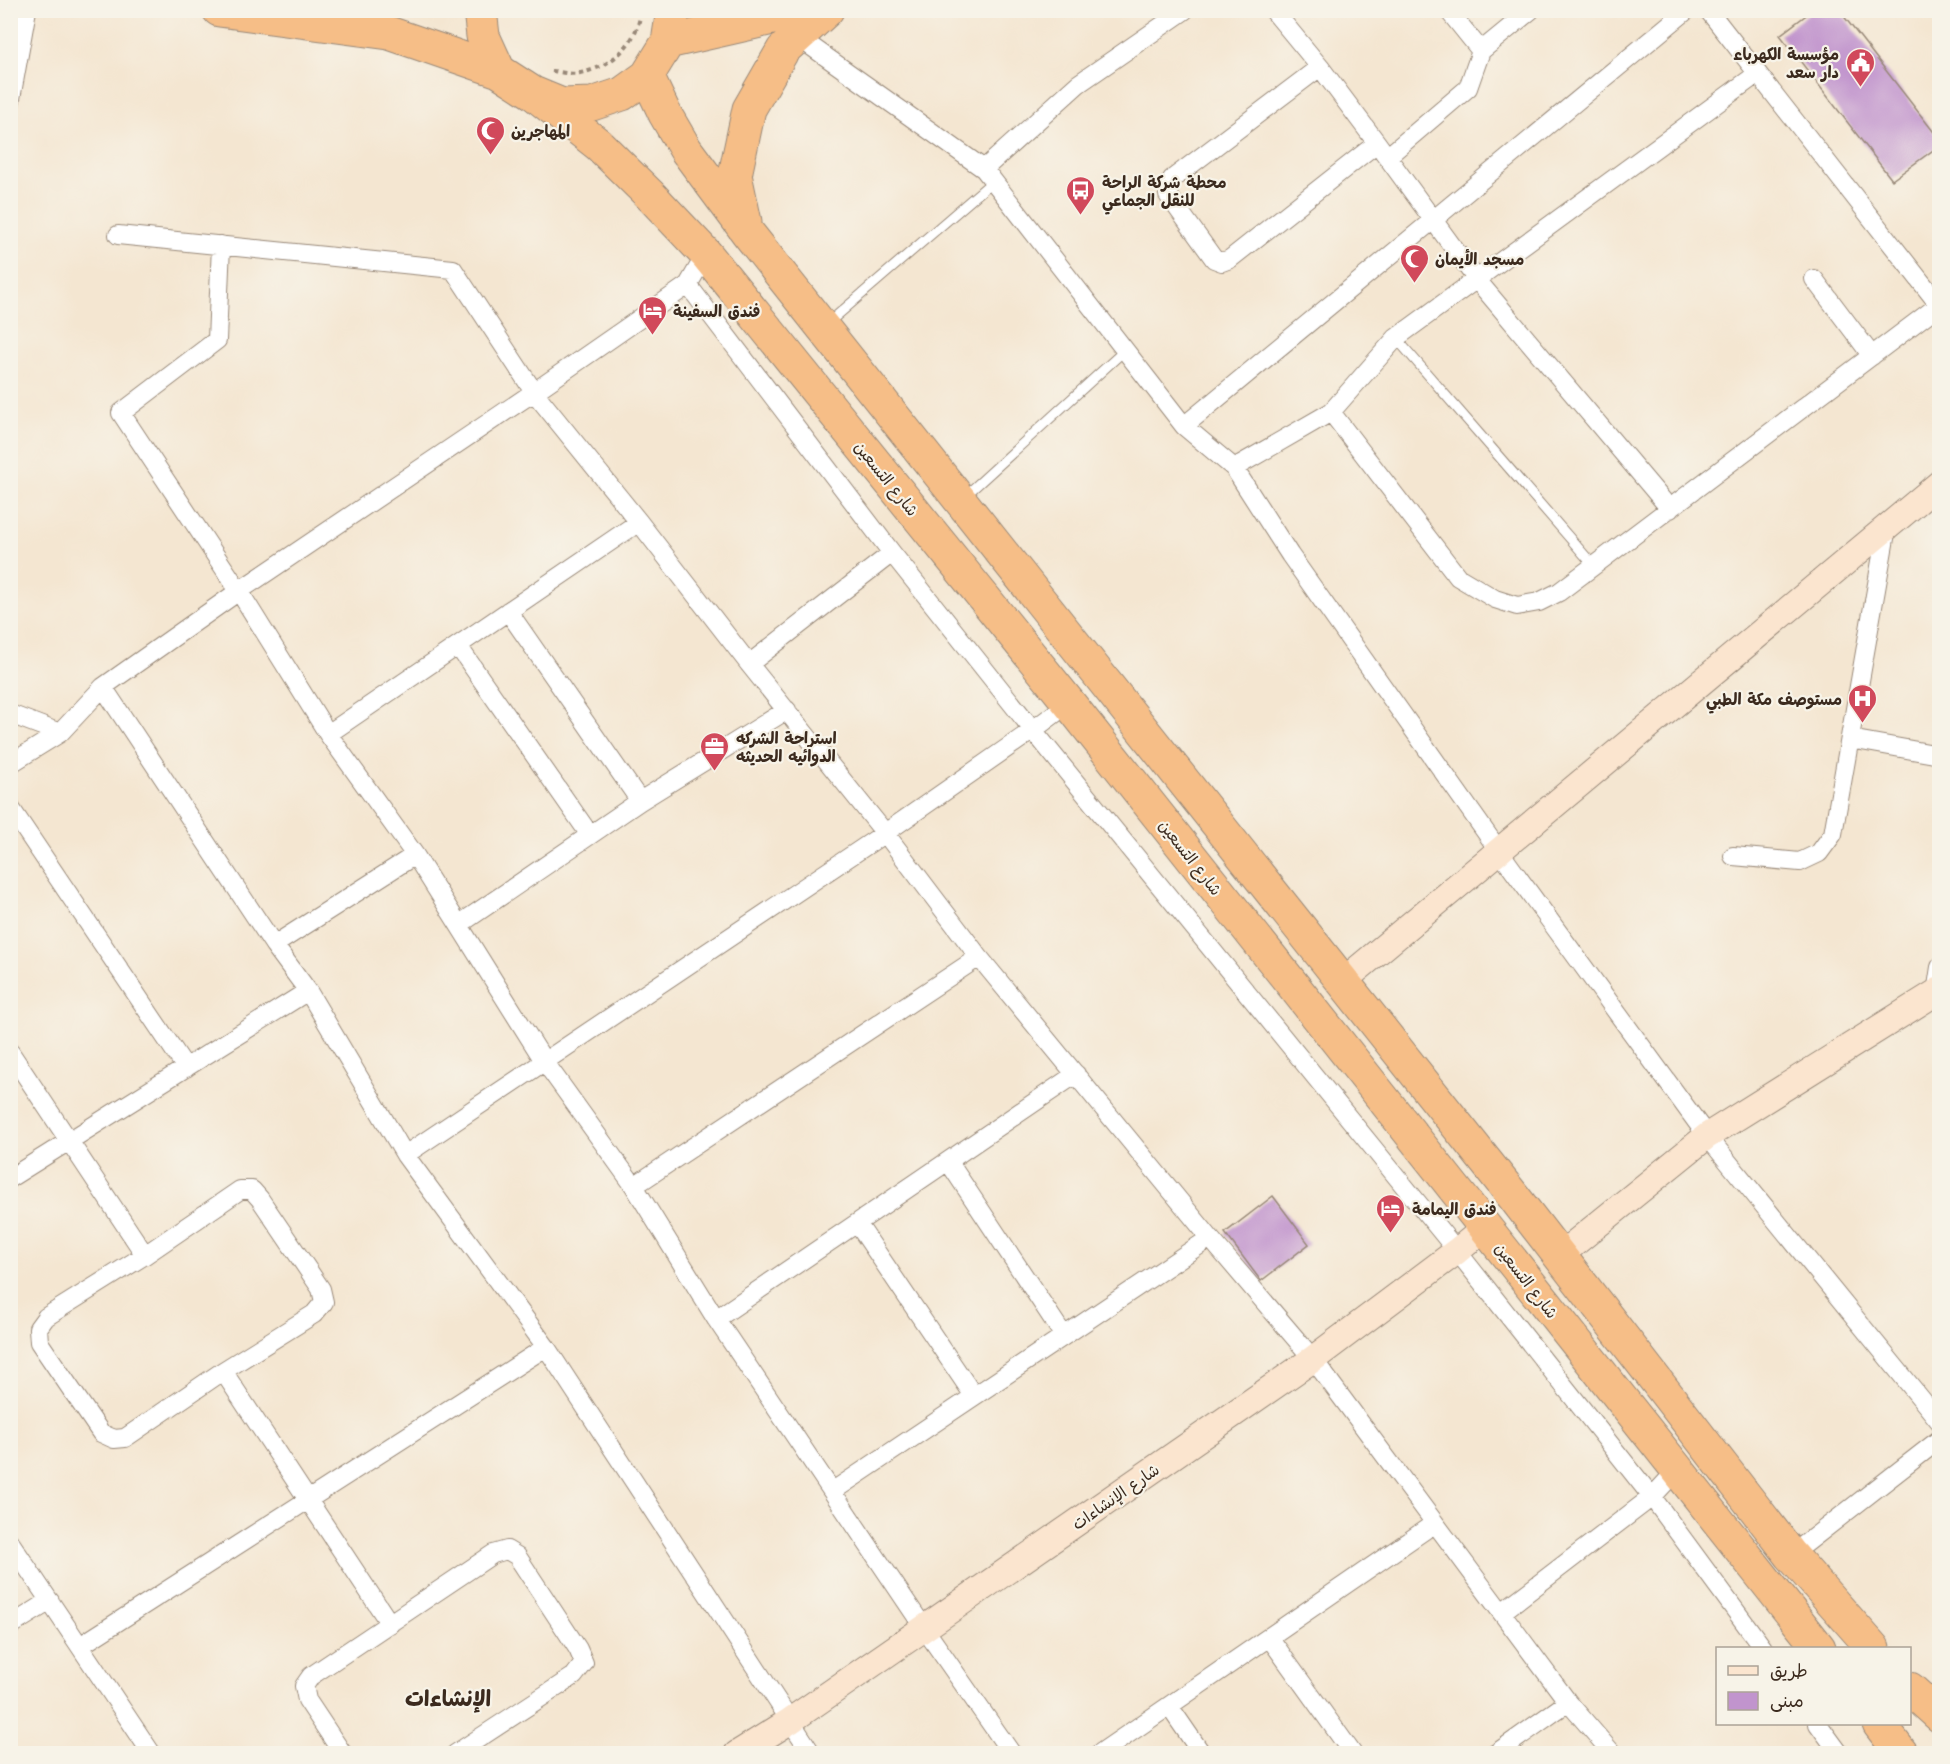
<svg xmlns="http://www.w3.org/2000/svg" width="1950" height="1764" viewBox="0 0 1950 1764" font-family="Mali,'Playpen Sans Arabic',sans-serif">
<rect width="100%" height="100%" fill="#f7f3e8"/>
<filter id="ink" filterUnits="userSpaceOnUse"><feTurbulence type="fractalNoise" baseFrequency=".0167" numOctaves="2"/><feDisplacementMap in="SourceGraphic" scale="12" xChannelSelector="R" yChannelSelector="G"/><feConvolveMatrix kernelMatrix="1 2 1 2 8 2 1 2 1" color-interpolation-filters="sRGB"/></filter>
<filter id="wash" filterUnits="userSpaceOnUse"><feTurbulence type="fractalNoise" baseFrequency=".008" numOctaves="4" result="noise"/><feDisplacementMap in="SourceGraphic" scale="24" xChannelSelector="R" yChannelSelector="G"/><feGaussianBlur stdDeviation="1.35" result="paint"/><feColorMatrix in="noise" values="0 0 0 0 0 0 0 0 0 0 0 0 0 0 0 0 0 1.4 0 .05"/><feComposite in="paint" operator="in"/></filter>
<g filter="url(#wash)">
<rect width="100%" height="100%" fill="#f4e6d1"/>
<g id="blocks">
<path fill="#c194cd" d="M1813,10H1839L1940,140V145L1892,180L1780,35Z
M1273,1196L1309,1244L1261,1281L1225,1233Z"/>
</g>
</g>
<g filter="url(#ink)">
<use href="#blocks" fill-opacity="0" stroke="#988878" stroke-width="1.5"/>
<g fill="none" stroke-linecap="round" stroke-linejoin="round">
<defs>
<path id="lane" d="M827,324L993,181
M1396,338L1594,566
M965,496L1125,350"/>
<path id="street" d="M1273,10L1320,67L1377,143L1477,280L1670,509
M1448,10L1481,51
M1708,10L1940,306
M798,37L984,169L1184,426L1234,468L1290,555L1499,851L1707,1136L1940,1422
M1320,67L1172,179L1168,186V195L1214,259L1222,262L1230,259L1377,143
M10,104L27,10
M1387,157L1468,88L1481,51L1531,10
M984,169L1078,84L1185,10
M118,235L453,269L534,392L639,522L749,664L885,833L979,957L1210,1238L1313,1359L1568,1702L1613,1754
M221,245L217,340L121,413L239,591L328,734L415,855L544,1061L634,1186L716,1319L924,1628L1012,1754
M1814,279L1872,356
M688,285L892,553L1033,730L1457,1251L1652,1497L1763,1648
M1331,412L1458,577L1495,599L1517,606L1539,602L1559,592L1939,305
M1184,426L1687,10
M1234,468L1331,412L1396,338L1757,74
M508,611L640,801
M458,646L590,835
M749,664L892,553
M103,687L274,945L308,991L405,1155L546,1347L812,1754
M10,714L60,733
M328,734L639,522
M1850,739L1940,755
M10,764L60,733L103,687L239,591L534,392L688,285L706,254
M10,807L186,1068
M1733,856L1800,862L1819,853L1833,834L1887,527
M460,924L640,801L787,710
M274,945L415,855
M1936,993L1940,967
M10,1052L145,1255
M405,1155L885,833L1033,730L1069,703
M948,1161L1064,1336
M10,1178L308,991
M634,1186L979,957
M240,1190H252L260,1199L321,1289L324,1302L314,1314L223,1371L125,1438L114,1439L101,1433L39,1342L38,1328L46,1317L145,1255Z
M857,1223L974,1396
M716,1319L1076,1074
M223,1371L390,1624
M833,1491L1210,1238
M10,1542L152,1754
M1791,1555L1940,1439
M1502,1612L1652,1497L1677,1470
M10,1626L50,1601
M1269,1637L1353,1754
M80,1646L546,1347
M1169,1706L1202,1754
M1818,1724L1840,1754
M343,1754L307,1700L304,1686L311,1676L493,1554L507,1550L517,1556L578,1649L584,1663L574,1676L455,1754
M1099,1754L1435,1523
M1495,1754L1568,1702"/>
<path id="secondary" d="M1342,982L1940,483
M1559,1256L1707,1136L1940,990
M737,1754L790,1721L1313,1359L1457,1251L1485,1228"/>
<path id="highway" d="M219,10L389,33L499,71
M480,10L483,36L499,71L533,93L562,105L592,104L622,94L647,76L668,42L673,10
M668,42L808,10
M647,76L665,114L686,150L747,232L1514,1197L1791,1555L1873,1648
M533,93L599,145L653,198L706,254L1069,703L1819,1648
M745,222L735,175L749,109L783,50L827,10
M1910,1689L1940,1716
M1879,1724L1902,1754"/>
</defs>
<use href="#lane" stroke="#988878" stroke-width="11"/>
<use href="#street" stroke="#988878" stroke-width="20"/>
<use href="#secondary" stroke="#988878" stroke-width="28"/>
<use href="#highway" stroke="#988878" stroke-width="35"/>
<path stroke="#988878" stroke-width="4" stroke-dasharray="4.5 4.5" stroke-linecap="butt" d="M552,71C561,72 572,75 580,73C612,67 638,43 641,10"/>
<use href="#lane" stroke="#fff" stroke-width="9"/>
<use href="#street" stroke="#fff" stroke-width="18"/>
<use href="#secondary" stroke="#fbe5cf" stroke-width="26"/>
<use href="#highway" stroke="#f6be87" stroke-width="33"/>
</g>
</g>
<defs>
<symbol id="civic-pin" viewBox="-11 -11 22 30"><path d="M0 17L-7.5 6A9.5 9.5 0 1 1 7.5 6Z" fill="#d1495b" stroke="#f7f3e8"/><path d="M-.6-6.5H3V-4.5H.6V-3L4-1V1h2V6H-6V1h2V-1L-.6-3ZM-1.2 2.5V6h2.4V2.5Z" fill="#fff"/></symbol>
<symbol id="mosque-pin" viewBox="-11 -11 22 30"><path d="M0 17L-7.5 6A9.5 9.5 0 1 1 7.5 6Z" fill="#d1495b" stroke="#f7f3e8"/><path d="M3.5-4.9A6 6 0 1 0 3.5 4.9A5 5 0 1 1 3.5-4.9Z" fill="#fff"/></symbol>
<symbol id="bus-pin" viewBox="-11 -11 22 30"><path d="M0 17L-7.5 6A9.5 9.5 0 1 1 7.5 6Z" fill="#d1495b" stroke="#f7f3e8"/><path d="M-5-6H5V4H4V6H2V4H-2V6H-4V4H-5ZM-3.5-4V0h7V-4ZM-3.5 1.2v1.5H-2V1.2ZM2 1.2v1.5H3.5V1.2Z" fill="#fff"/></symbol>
<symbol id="hotel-pin" viewBox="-11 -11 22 30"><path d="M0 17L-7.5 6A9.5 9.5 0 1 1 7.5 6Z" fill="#d1495b" stroke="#f7f3e8"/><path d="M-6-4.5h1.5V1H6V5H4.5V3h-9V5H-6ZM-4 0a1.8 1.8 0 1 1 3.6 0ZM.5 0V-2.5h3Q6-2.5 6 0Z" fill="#fff"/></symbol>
<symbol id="hospital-pin" viewBox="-11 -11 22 30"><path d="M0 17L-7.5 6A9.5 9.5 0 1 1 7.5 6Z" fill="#d1495b" stroke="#f7f3e8"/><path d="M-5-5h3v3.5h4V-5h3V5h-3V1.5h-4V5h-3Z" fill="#fff"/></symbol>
<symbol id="office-pin" viewBox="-11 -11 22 30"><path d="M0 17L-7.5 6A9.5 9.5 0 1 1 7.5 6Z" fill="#d1495b" stroke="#f7f3e8"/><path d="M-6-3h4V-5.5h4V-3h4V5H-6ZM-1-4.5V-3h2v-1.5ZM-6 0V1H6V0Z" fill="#fff"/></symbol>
</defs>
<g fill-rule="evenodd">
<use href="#civic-pin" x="1844" y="46" width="33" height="45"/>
<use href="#mosque-pin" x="474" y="114" width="33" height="45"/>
<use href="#bus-pin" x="1064" y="174" width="33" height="45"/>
<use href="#mosque-pin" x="1398" y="242" width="33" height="45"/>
<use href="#hotel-pin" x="636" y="294" width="33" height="45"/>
<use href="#hospital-pin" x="1846" y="682" width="33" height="45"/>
<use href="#office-pin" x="698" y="730" width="33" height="45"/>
<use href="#hotel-pin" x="1374" y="1192" width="33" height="45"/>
</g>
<g text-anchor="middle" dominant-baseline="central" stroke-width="4.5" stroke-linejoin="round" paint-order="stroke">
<g font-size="16" font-weight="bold" fill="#3b2a1e" stroke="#f7f3e8" text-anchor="start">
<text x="1839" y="53" text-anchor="end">مؤسسة الكهرباء<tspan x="1839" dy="18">دار سعد</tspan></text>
<text x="511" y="130">المهاجرين</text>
<text x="1102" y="181">محطة شركة الراحة<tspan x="1102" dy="18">للنقل الجماعي</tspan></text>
<text x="1435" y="258">مسجد الأيمان</text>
<text x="673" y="310">فندق السفينة</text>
<text x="1842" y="698" text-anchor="end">مستوصف مكة الطبي</text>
<text x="736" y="737">استراحة الشركه<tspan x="736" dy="18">الدوائيه الحديثه</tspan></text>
<text x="1412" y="1208">فندق اليمامة</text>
</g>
<g font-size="16" fill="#3b2a1e" stroke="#f7f3e8">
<text transform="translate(887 478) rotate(51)">شارع التسعين</text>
<text transform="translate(1191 857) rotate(52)">شارع التسعين</text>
<text transform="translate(1527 1280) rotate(52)">شارع التسعين</text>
<text transform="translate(1115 1496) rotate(-35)">شارع الإنشاءات</text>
</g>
<g font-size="22" font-weight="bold" fill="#3b2a1e" stroke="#f7f3e8">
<text x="448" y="1697">الإنشاءات</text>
</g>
</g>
<rect width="1950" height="1764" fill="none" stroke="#f7f3e8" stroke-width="36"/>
<rect x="1716" y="1647" width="195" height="78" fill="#f7f3e8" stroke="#aca397" stroke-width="1.5"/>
<rect x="1728" y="1666" width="30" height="9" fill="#fbe5cf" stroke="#aca397" stroke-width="1.5"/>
<text x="1770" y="1677" font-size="18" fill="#3b2a1e">طريق</text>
<rect x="1728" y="1692" width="30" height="18" fill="#c194cd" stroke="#aca397" stroke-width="1.5"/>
<text x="1770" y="1707" font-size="18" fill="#3b2a1e">مبنى</text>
</svg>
